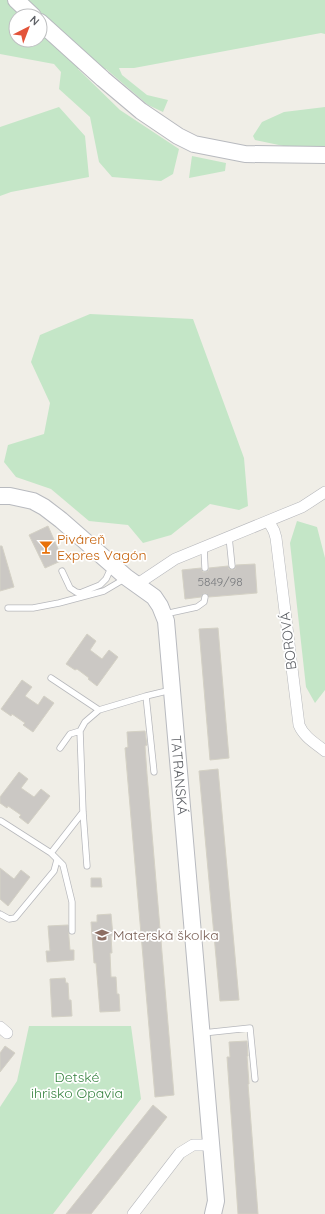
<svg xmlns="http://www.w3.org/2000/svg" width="325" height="1214" viewBox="0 0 325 1214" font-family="Quicksand,sans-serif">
<rect width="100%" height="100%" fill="#f0eee7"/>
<path fill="#c4e6c7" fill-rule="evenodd" d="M0,0H325V34L321,33L134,68H119L122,75L147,95L168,100L163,112L148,105L106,69H78L120,110L179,149L173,174L161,181L112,177L99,162L90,117L59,89L61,72L54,64L0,54ZM16,16H40V40H16Z
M59,107L85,136L89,177L11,192L0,196V127Z
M325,107V149H298L255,140L253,136L262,122L284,112Z
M192,156L226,163L225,171L189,178Z
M90,314L193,319L244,458L248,506L239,510L210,504L171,535L143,543L128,525L89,521L51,489L16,477L4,462L8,445L44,434L50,403L31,362L40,335Z
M297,521L317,527L325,558V690L315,703L306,687L290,543Z
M29,1026H131L141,1099L53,1214H0V1107L17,1081Z"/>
<path fill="#cbc8c4" stroke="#d4d1c5" d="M48,526L63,560L45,568L29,535Z
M0,546H2L14,587L0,591Z
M255,564L257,593L209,597L207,594L204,593L202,595L201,597L185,599L182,570L201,568L203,572H206L209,570V568L228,566L229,569L232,570L235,569L236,565Z
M218,628L229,758L210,760L199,629Z
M87,634L96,641L90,650L102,659L109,650L118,657L97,686L88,679L89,678L77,669L75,670L66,664Z
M22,680L32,687L25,696L38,705L44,696L54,703L33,732L23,725L25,723L12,714L11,716L1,709Z
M145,731L147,745L145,746L147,774L174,1095L155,1097L125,748L128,747L127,732Z
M218,769L239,1000L220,1001L199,771Z
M19,772L28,779L21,788L34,797L41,789L50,796L28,824L19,817L21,815L8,806L7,808L0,803V797Z
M0,868L14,879L21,870L30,877L8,906L0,899Z
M91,878H101L102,887H91Z
M111,914L113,936H111L112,953H110L111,977H116L117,994H119L120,1011L100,1012L96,963H94L91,922H97V915Z
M68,925L70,950H74V960L47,962L46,951H50L48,926Z
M65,978L66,983H68L69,1000H71L72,1016L52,1017L50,979Z
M247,1041L248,1056H247L249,1084H248L258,1214H238L227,1057H230L229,1042Z
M5,1046L15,1053L0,1072V1053Z
M153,1105L167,1117L118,1180L91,1214H66Z"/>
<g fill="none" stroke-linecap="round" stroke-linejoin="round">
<defs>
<path id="lane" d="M229,537L232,566
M204,548L205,568
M62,571L70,588L76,592L80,593L100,585L106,579L112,566
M8,608H33L59,603L104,591L126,578
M165,614L197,607L204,602L205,597
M51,678L99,710L146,696L171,690
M146,696L154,772
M60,748L70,734L80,731
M1,821L51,853L83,812
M51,853L63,865L72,902V931
M87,866L83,812L80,731L85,722L99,710
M0,914L9,919L15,918L54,871L57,860
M203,1033L250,1028L255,1079"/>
<path id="street" d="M269,522L274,531L276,538L299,725C304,737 315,743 325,751
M136,585L175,559L302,507L325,492
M0,1027L7,1033
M133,1214L180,1153L193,1145H211"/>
<g id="secondary">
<path d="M16,0L33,16"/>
<path d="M40,22L103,79L141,111L178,136L194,144L245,154L325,155"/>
<path id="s1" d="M0,496H10L33,501L44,507L61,520L126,577L154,597L160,606L166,621L216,1201L213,1214"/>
</g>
</defs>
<use href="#lane" stroke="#b7b8bc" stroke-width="7"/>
<use href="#street" stroke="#b7b8bc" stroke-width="12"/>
<use href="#secondary" stroke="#b8babf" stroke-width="18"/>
<use href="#lane" stroke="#fff" stroke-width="5.5"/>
<use href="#street" stroke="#fff" stroke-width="11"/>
<use href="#secondary" stroke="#fff" stroke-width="16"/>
</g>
<defs>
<symbol id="bar-bare" viewBox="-9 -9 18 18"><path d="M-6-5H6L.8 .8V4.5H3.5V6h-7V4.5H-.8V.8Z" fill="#e8710a" stroke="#fff" stroke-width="2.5" paint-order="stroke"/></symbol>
<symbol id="school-bare" viewBox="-9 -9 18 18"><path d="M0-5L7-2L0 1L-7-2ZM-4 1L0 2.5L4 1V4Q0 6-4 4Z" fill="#8d6e63" stroke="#fff" stroke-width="2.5" paint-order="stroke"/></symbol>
</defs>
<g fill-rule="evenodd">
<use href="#bar-bare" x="36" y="537" width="20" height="20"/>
<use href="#school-bare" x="92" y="925" width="20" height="20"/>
</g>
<g text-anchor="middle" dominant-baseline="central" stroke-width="3.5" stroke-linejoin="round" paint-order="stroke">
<g font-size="12" fill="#797b7e">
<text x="220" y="581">5849/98</text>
</g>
<g font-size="14" fill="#c56008" stroke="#fff" text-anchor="start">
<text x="57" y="539">Piváreň<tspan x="57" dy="16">Expres Vagón</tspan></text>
</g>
<g font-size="14" fill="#5e6166" stroke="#fff">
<text transform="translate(288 641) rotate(-97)">BOROVÁ</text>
<text stroke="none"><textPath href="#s1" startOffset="370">TATRANSKÁ</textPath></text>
</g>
<g font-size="14" fill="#785e54" stroke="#fff" text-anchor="start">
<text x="113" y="935">Materská školka</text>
</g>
<g font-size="14" fill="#388341" stroke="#fff">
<text x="77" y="1077">Detské<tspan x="77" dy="16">ihrisko Opavia</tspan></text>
</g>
</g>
<g transform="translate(28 28) rotate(42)"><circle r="19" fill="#ffffff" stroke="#bfc0c2"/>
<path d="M0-3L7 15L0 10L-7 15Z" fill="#e35339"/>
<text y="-6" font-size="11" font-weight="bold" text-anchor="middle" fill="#5e6166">N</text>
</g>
</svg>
